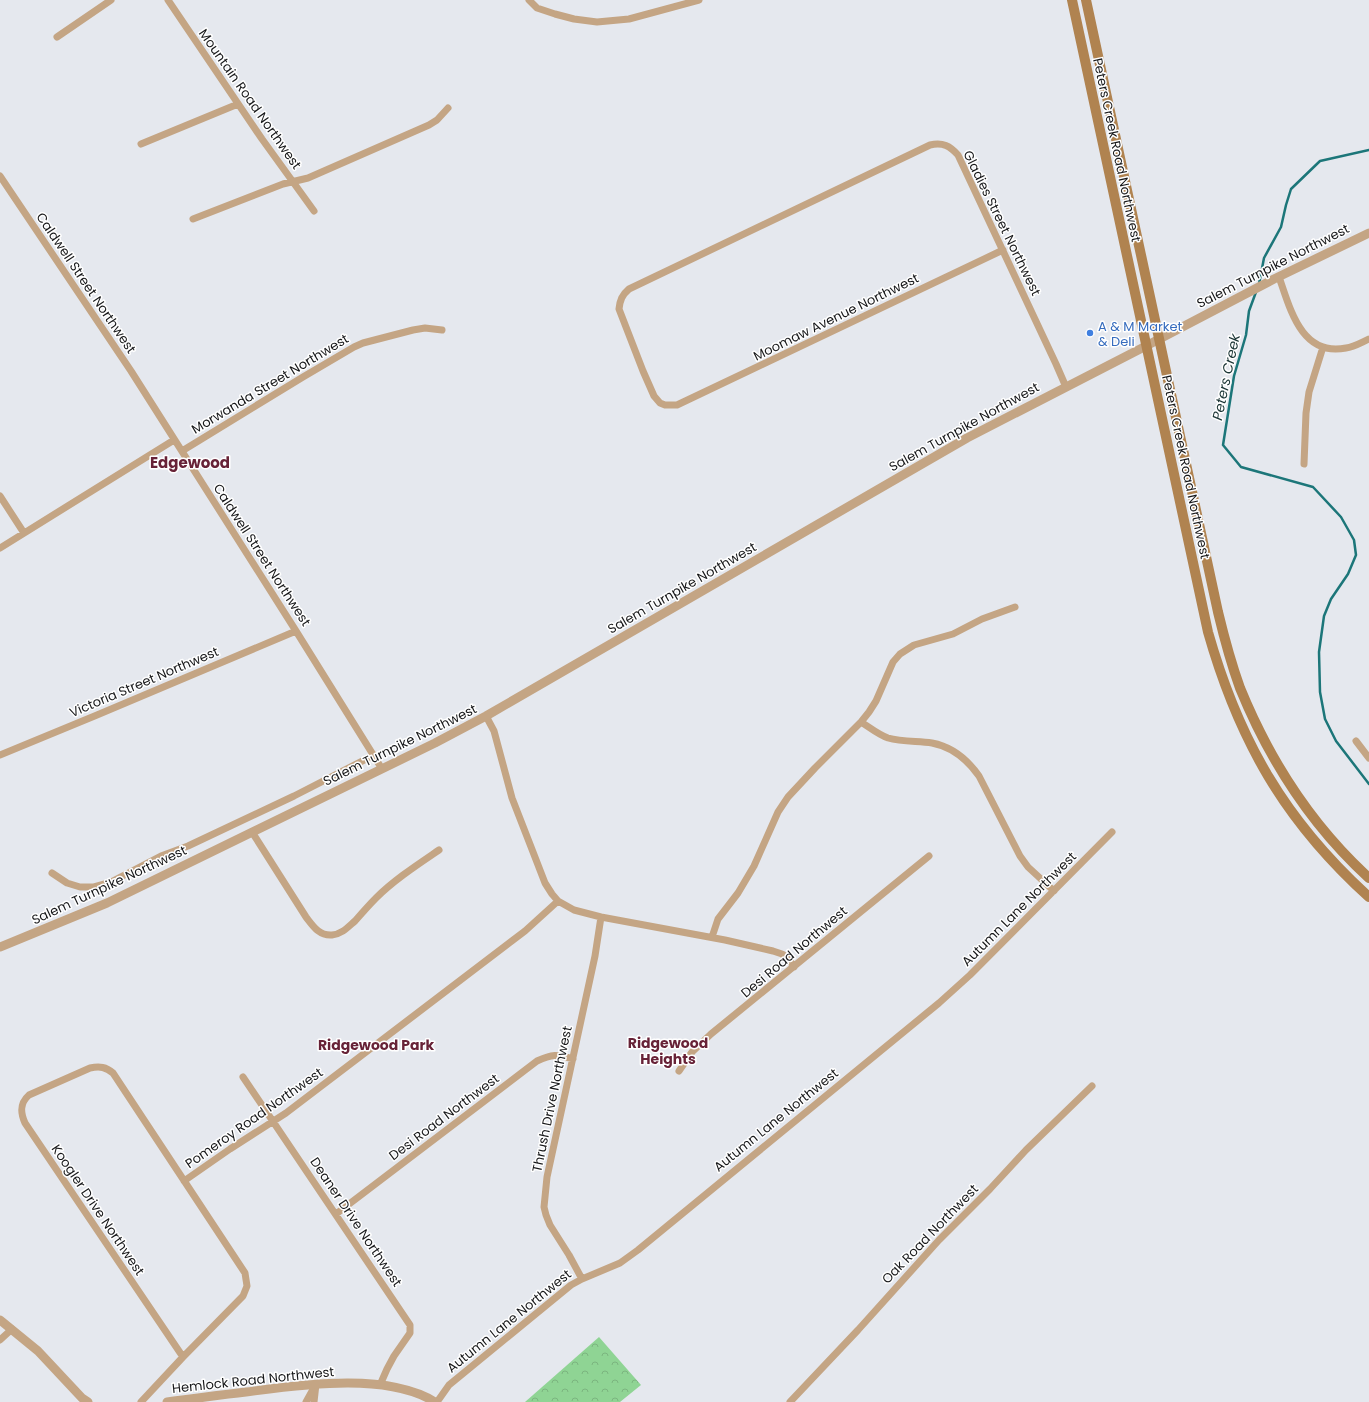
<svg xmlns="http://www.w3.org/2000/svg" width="1369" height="1402" viewBox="0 0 1369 1402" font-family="Poppins,sans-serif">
<defs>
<pattern id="park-crowns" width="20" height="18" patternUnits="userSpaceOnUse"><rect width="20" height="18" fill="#8fd494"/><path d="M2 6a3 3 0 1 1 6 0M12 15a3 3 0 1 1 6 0" fill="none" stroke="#7bb57f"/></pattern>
</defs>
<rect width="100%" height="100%" fill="#e5e8ee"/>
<path fill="url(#park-crowns)" d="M599,1337L641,1385L620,1402H525Z"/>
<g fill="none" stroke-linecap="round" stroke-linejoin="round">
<path stroke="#1c7679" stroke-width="2.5" d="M1259,284L1264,258L1281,227L1286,205L1291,189L1320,161L1369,150
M1256,292L1249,311L1246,335L1234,376L1223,445L1241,467L1313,487L1341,517L1354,540L1356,555L1348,574L1331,599L1324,616L1319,652L1320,692L1325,719L1336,741L1369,784"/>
<path stroke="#c4a584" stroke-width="7" d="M168,0L262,139L314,211
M529,0L537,8L555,14L574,19L597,22L629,19L699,0
M57,37L111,0
M141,144L238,104
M0,176L131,371L296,631L382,769
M193,219L283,184L308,178L429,125L437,120L448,108
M1003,250L677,405H665L660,403L654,396L643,371L619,309C620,300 622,295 629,289L930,145C943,142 950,146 958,155L1056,364L1066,387
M1279,277C1290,308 1301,357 1346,348C1354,347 1362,342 1369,339
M182,451L303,377L354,347L363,343L413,330L425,328L442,330
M1304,464L1306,413L1309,392L1323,347
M0,496L24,533
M0,548L174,440
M486,716L494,731L512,798L533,852L545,883L552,894L558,901L574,910L601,917L725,940L773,951L782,954L788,958L794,967
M861,722C869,727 879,735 888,738C902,742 917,741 932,743C953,747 967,759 979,776L1020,856L1028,867L1054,891
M1356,741L1369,758
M0,755L97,715L296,631
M252,832L306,917C313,926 319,936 332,935C342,934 348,927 355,921C362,913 369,905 376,898C394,880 417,865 439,850
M52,873L67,883L80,887H93L111,882L161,856L188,846L294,796L374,755
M712,937L718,919L738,893L754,866L778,812L788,797L815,768L861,722L869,712L876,701L893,662L900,654L914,645L953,634L982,619L1015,607
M679,1071L692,1052L711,1034L929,856
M243,1077L410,1325V1333L394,1356L387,1369L380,1385
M184,1181L230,1149L286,1113L525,931L558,901
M336,1214L537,1061C552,1054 557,1054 573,1059
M582,1279L569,1255L550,1225L546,1215L544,1207L547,1177L595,956L601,917
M0,1340L12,1329
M141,1402L183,1357L243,1296L247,1286L245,1273L113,1073C106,1067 100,1066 90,1068L29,1095C20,1103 20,1112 25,1123L183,1357
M306,1402L316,1384
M314,1402L316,1384
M437,1402L449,1385L571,1285L582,1279L620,1263L638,1250L939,1003L970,975L1112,832
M790,1402L858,1330L939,1240L990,1189L1026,1150L1092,1086"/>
<path stroke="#c4a584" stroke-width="9" d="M0,947L107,903L435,743L486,716L967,438L1146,346L1274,279L1369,233
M0,1320L38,1351L82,1398L88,1402
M167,1402C193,1399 219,1395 246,1392C301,1385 386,1372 435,1402"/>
<path stroke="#b08350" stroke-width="10" d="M1072,0L1208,632C1239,741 1285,821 1369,897
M1086,0L1218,612C1224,637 1231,663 1240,688C1269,759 1312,826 1369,878"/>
</g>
<circle fill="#3f7fe0" stroke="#fff" stroke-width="1.5" cx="1090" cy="333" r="4"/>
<g text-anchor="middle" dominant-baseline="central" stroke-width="3" stroke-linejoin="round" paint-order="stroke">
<g font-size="13" fill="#161719" stroke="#fff">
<text transform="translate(250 99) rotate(55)">Mountain Road Northwest</text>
<text transform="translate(1117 150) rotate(78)">Peters Creek Road Northwest</text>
<text transform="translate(1002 223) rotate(64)">Gladies Street Northwest</text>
<text transform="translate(1273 266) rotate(-27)">Salem Turnpike Northwest</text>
<text transform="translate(86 283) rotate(56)">Caldwell Street Northwest</text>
<text transform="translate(836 317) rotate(-26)">Moomaw Avenue Northwest</text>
<text transform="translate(270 384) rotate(-31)">Morwanda Street Northwest</text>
<text transform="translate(964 427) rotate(-29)">Salem Turnpike Northwest</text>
<text transform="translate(1186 467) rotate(78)">Peters Creek Road Northwest</text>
<text transform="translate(262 555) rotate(57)">Caldwell Street Northwest</text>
<text transform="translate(682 588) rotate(-30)">Salem Turnpike Northwest</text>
<text transform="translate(144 682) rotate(-23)">Victoria Street Northwest</text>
<text transform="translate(400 745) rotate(-26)">Salem Turnpike Northwest</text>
<text transform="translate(109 885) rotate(-25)">Salem Turnpike Northwest</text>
<text transform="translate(1019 909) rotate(-45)">Autumn Lane Northwest</text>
<text transform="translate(794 952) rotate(-40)">Desi Road Northwest</text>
<text transform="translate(552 1099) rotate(-78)">Thrush Drive Northwest</text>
<text transform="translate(444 1117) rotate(-37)">Desi Road Northwest</text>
<text transform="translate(254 1118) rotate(-35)">Pomeroy Road Northwest</text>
<text transform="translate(776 1120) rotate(-39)">Autumn Lane Northwest</text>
<text transform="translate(98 1210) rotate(56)">Koogler Drive Northwest</text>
<text transform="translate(356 1222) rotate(56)">Deaner Drive Northwest</text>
<text transform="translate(930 1234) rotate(-46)">Oak Road Northwest</text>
<text transform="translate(509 1321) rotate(-39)">Autumn Lane Northwest</text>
<text transform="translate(253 1380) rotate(-6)">Hemlock Road Northwest</text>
</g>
<g font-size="13" fill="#366cbe" stroke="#fff" text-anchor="start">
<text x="1098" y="326">A &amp; M Market<tspan x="1098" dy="15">&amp; Deli</tspan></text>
</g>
<g font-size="14" font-style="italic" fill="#1a3434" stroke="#fff">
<text transform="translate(1226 377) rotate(-78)">Peters Creek</text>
</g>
<g font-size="14" font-weight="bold" fill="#672237" stroke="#fff">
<text x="668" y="1043">Ridgewood<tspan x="668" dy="16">Heights</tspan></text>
<text x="376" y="1045">Ridgewood Park</text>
</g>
<g font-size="15" font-weight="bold" fill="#672237" stroke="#fff">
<text x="190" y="462">Edgewood</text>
</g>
</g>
</svg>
